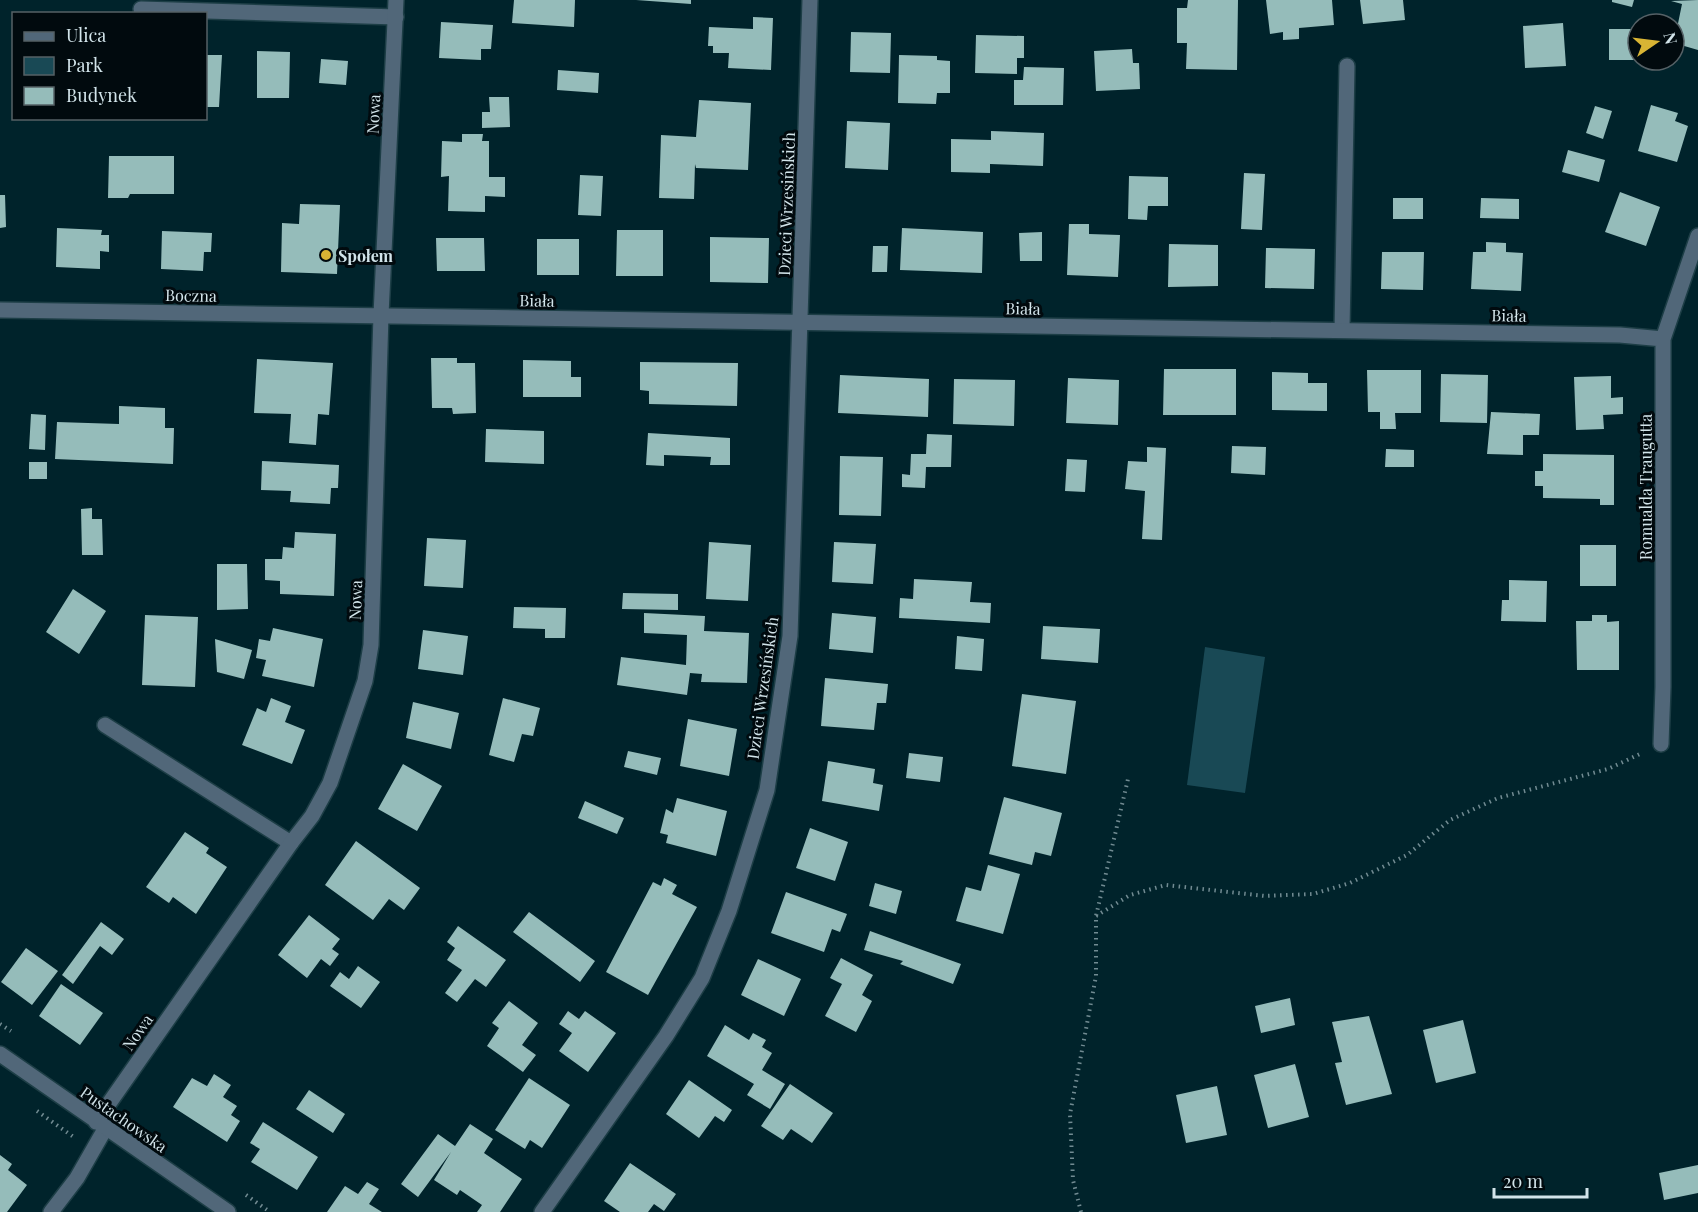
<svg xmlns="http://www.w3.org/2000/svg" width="1698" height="1212" viewBox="0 0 1698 1212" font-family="'Playfair Display',serif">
<rect width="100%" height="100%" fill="#00232b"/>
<path fill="#194955" d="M1205,647L1265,657L1245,793L1187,785Z"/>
<path fill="#95bcba" d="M514,0H575L574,27L512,23Z
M636,0H691V4Z
M1188,0H1238L1237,70L1186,69L1187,43H1177V8H1187Z
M1266,0H1332L1334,25L1299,28V39L1283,40V32L1270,34Z
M1360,0H1403L1405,20L1363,24Z
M1612,0H1634L1632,7L1612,2Z
M1698,0V50L1674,43L1682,4L1671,1Z
M753,17L773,18L771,70L728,68L729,53H713V46H708L709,27L753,29Z
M441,22L493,25L491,49H481V60L439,58Z
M1563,23L1566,66L1525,68L1523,26Z
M1609,29H1638V60H1609Z
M851,32L891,33L890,73L850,72Z
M976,35L1024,36V58H1017V74L975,73Z
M1132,49L1133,63H1139L1140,89L1096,91L1094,51Z
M257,51L290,52L289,98H257Z
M206,55H222L219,107H206Z
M899,55L937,56V60L950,61V93H937L936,104L898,103Z
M321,59L348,61L346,85L319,83Z
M1024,67L1064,68L1063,105H1014V80H1023Z
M558,70L599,73L598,93L557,90Z
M489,97H509L510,127L482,128V112H490Z
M699,100L751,103L748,170L696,168L695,164L694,199L659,198L661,135L696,137Z
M1651,105L1678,113L1675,121L1688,126L1677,162L1638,151Z
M1595,106L1612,111L1603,139L1586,133Z
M847,121L890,123L888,170L845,168Z
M991,131L1044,133L1043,166L990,164V173L951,172V139L991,140Z
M462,134H483L482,141H489V177H505V197L485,196V212L448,211L449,176L441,177L442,141L462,142Z
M1568,150L1605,160L1599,182L1562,172Z
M109,156H174V194H130L128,198H108Z
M1244,173L1265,174L1262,230L1241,229Z
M580,175L603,176L601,216L578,215Z
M1129,176L1168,177V206H1148L1147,220L1128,219Z
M1620,192L1660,207L1646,246L1605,232Z
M0,195H5L6,227L0,228Z
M1393,198H1423V219H1393Z
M1481,198L1519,199V219L1480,218Z
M300,204L340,205L337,274L281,272L282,223L299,224Z
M1069,224H1089V234L1120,235L1118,277L1067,275Z
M57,228L102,230L101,235H109V252L100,251V269L56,267Z
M902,228L983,232L982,273L900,270Z
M617,230H663V276H616Z
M162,231L212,233L211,252H204L203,271L161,269Z
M1042,232V261H1020L1019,233Z
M710,237L769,238L768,283L710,282Z
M436,238H484L485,271H437Z
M537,239H579V275H537Z
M1486,242L1506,243V252L1523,253L1521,291L1471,289L1473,252H1486Z
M1169,244L1218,245V286L1168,287Z
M873,246H888L887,272H872Z
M1266,248L1315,249L1314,289L1265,288Z
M1382,252H1424L1423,290L1381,289Z
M431,358H457V363H475L476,413L453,414L452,408H432Z
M257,359L333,363L329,415L318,414L316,445L289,443L291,414L254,413Z
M523,360L571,361V377H581V397H523Z
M640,362L738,363L737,406L649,404V391L640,390Z
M1164,369H1236V415H1163Z
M1367,370H1421V413H1395L1396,429H1380V412H1368Z
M1272,372L1308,373V383H1327V411L1272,410Z
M1441,374L1488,375L1487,423L1440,422Z
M840,375L929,379L928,417L838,413Z
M1611,376V398L1623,397V414L1603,415L1604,429L1576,430L1574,377Z
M1068,378L1119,380L1118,425L1066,423Z
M954,379L1015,380L1014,426L953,424Z
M119,406L165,408V428H174L173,464L55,459L57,422L119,424Z
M1491,412L1540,414L1539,435H1523V455L1487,454Z
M31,414L46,415L45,450L29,449Z
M486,429L544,431V464L485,462Z
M648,433L730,438V465H710L711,457L664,455V466L646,465Z
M927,434L952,435L951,467H926L925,488L902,487V474L910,475L911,454H926Z
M1232,446L1266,447L1265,475L1231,473Z
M1147,447L1166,448L1162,540L1142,539L1145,491L1125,489L1128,461L1147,462Z
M1386,449L1414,450V467H1385Z
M1543,454L1614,455V505H1600V499L1543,498V486H1535V471H1543Z
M840,456L883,457L881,516L839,515Z
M1067,459L1087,460L1085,492L1065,491Z
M262,461L339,465L338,488H331L330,504L290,502L291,491L261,490Z
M29,462H47V479H29Z
M92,508V519H102L103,555H82L81,509Z
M295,532L336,534L334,596L280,594V581L265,580V559H282L283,547L294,548Z
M427,538L466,540L463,588L424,586Z
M709,542L751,545L748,601L706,599Z
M834,542L876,544L873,584L832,582Z
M1580,545H1616V586H1580Z
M217,564H247L248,609L217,610Z
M914,579L972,582L970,602L991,603L990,623L899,618L900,598L913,599Z
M1509,580L1547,581L1546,622L1501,621L1502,600H1509Z
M73,589L106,611L79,654L46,632Z
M623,593L678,594V610L622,609Z
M514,607L566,608L565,638H545V629L513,628Z
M644,613L705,616L704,631L749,633L747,683L701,682L702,674L690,673L687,695L617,685L621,657L686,665L687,635L644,633Z
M832,613L876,617L873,653L829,649Z
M145,615L198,617L195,687L142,685Z
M1592,615H1607V622L1619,621V670H1577L1576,621H1592Z
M1043,626L1100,629L1098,663L1041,659Z
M273,628L323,639L314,687L262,676L266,660L256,658L259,639L270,641Z
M423,630L468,636L463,675L418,669Z
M957,636L984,639L982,671L955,669Z
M215,639L252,650L244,679L217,672Z
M825,678L888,684L886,703H877L874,730L821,726Z
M1022,694L1076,701L1066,774L1012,766Z
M271,698L291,706L285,722L305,730L292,764L242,745L257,708L266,712Z
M503,698L540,708L533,736L522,734L514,762L489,755Z
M413,702L459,713L451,749L406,738Z
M688,719L737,729L729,776L680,766Z
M628,751L661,758L657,775L624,767Z
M909,753L943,757L940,782L906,778Z
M828,761L875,769L873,783L883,785L879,811L822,801Z
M403,764L442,786L417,831L378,809Z
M1004,797L1062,813L1051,856L1035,852L1032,865L989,854Z
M677,798L727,811L716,856L666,843L668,835L660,833L666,809L673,813Z
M585,801L624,818L617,834L578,818Z
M810,828L848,842L835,881L796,868Z
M185,832L209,848L206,853L227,867L196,914L173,897L169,903L146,887Z
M356,841L420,888L404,910L389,899L373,920L325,885Z
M988,865L1020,874L1003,934L956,921L966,887L981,891Z
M664,878L677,885L672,894L697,907L648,995L606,972L653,882L661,886Z
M875,883L902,891L896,914L869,906Z
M786,892L847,914L840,932L832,929L824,952L771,933Z
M529,912L595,961L580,982L513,932Z
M309,915L340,939L332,949L339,954L330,966L321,959L307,978L278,955Z
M101,922L124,939L112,955L100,946L73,984L62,975Z
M458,926L506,960L486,987L475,979L457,1002L445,993L462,970L447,960L455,948L447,942Z
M870,931L961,964L953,984L900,964L903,961L864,950Z
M26,948L58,971L32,1005L1,982Z
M841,958L873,975L862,995L872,1001L856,1032L825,1016L842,984L830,978Z
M758,959L801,979L784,1016L741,995Z
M358,966L380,982L361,1008L330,986L340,972L349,979Z
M61,984L103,1013L80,1045L39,1016Z
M1290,998L1295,1025L1261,1033L1255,1006Z
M509,1001L538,1023L522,1045L536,1055L523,1072L487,1046L499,1028L492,1023Z
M568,1011L579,1019L585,1011L616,1033L588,1072L559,1051L572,1033L559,1024Z
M1369,1016L1392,1094L1346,1105L1335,1063L1342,1062L1332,1022Z
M1463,1020L1476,1073L1436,1083L1423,1030Z
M725,1025L749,1040L753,1033L766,1040L762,1047L772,1053L762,1070L785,1084L770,1109L747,1095L754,1084L707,1056Z
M1295,1064L1309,1117L1268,1128L1254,1075Z
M214,1074L231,1085L223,1097L237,1106L231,1115L240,1121L227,1142L173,1107L192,1078L207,1086Z
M529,1078L570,1105L542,1148L530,1140L525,1149L495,1130Z
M689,1080L732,1110L724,1122L715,1116L699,1138L666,1114Z
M790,1084L833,1113L812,1143L791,1129L783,1140L761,1126Z
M1217,1086L1227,1135L1186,1143L1176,1095Z
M309,1090L345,1114L333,1133L296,1109Z
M263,1122L318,1157L297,1190L251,1162L260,1149L250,1143Z
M470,1124L493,1139L484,1153L522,1179L500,1212H477L482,1205L460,1190L457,1195L434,1180L451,1152L418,1197L401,1184L438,1134L455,1146Z
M0,1155L12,1164L8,1170L27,1185L7,1212H0Z
M630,1163L676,1194L664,1211L654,1204L648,1212H620L604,1201Z
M1698,1165V1193L1664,1200L1659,1173Z
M367,1182L379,1189L369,1204L382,1212H327L345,1186L358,1194Z"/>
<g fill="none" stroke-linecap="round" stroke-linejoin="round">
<defs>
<path id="service" d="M141,9L396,17
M1342,330L1347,66
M105,725L291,843
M51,1212L77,1178L105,1129"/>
<path id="minor" d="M0,310L1620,335L1663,339
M1661,744L1663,687V339L1698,236
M96,1122L291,843L312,816L330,783L365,681L371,645L381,315L396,0
M542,1212L666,1036L702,978L729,911L767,790L790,636L810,0"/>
<path id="tertiary" d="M0,1054L228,1212"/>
</defs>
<use href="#service" stroke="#1d3e46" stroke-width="18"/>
<use href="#minor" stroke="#1d3e46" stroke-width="18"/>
<use href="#tertiary" stroke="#1d3e46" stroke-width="18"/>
<path stroke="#718b92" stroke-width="4" stroke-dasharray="1.5 4.5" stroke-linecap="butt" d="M1096,916L1130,895L1166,885L1265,896L1313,894L1350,883L1407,855L1450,820L1498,798L1608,769L1642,753
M0,1024L11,1031
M37,1111L75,1138
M246,1195L270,1212
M1081,1212L1073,1180L1070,1114L1096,976V916L1128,779"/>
<use href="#service" stroke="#516779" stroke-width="15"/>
<use href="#minor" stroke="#516779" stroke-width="15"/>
<use href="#tertiary" stroke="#516779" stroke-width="15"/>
</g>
<circle fill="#d8b434" stroke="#010a0e" stroke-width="2" cx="326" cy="255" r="6"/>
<g text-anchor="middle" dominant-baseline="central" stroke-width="6" stroke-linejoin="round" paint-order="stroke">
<g font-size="16" fill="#d2e4ea" stroke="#010a0e">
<text transform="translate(373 114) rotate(-87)">Nowa</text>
<text transform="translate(786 204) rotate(-88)">Dzieci Wrzesińskich</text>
<text transform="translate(191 295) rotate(1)">Boczna</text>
<text transform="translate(537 300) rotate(1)">Biała</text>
<text transform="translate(1023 308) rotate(1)">Biała</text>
<text transform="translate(1509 315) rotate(1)">Biała</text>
<text transform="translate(1645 487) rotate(-90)">Romualda Traugutta</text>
<text transform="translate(355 600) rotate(-88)">Nowa</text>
<text transform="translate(762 688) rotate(-82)">Dzieci Wrzesińskich</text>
<text transform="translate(137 1032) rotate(-55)">Nowa</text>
<text transform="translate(124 1119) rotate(35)">Pustachowska</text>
</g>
<g font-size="16" font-weight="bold" fill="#d2e4ea" stroke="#010a0e" text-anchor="start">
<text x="338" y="255">Społem</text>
</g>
</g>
<rect x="12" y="12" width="195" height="108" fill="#010a0e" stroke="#556166" stroke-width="1.5"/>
<rect x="24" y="32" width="30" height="9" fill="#516779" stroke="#556166" stroke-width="1.5"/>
<text x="66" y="42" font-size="18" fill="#d2e4ea">Ulica</text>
<rect x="24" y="57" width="30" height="18" fill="#194955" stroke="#556166" stroke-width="1.5"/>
<text x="66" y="72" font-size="18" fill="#d2e4ea">Park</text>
<rect x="24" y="87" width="30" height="18" fill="#95bcba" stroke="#556166" stroke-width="1.5"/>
<text x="66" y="102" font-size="18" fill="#d2e4ea">Budynek</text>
<g transform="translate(1656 42) rotate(76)"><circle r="28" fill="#010a0e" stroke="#556166" stroke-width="1.5"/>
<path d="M0-4.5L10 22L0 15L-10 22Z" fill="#d8b434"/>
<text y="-9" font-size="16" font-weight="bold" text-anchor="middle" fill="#d2e4ea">N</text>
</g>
<path d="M1494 1188v9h93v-9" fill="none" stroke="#d2e4ea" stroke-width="3"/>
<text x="1503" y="1188" font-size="18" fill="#d2e4ea" stroke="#010a0e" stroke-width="4.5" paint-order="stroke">20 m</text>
</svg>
